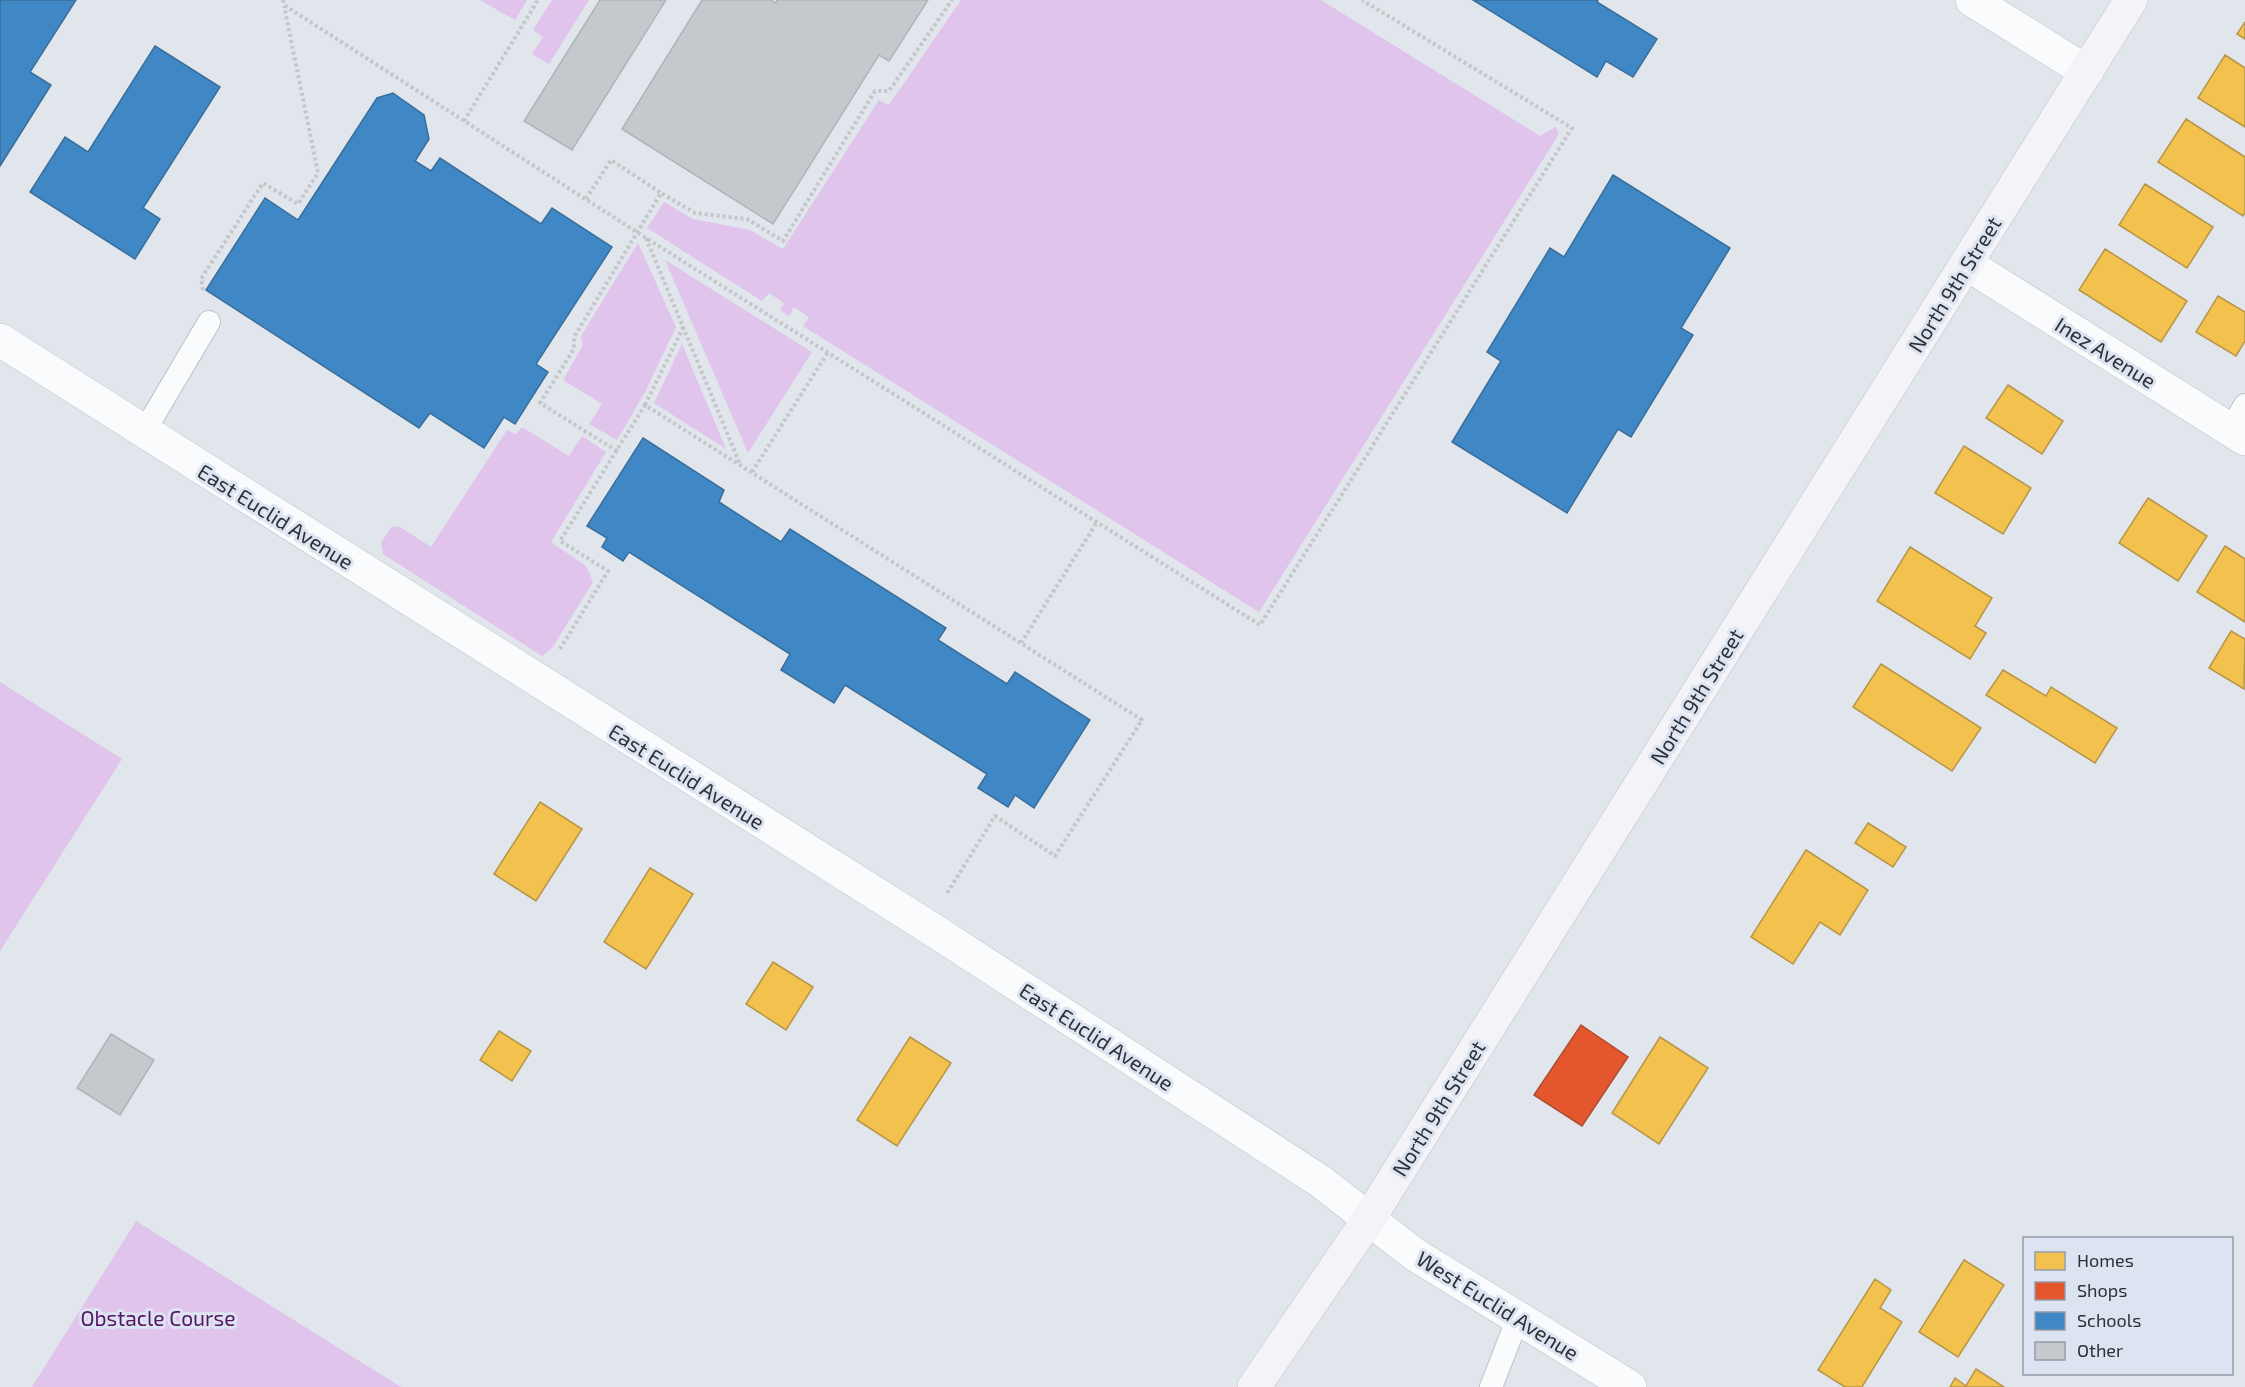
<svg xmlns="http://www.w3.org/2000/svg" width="2245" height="1387" viewBox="0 0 2245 1387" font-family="'Exo 2',sans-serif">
<rect width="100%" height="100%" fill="#e1e5ec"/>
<path fill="#e0c4eb" d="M480,0H527L515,20Z
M552,0H589L549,64L532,54L543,37L533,30Z
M961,0H1321L1540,136L1556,127L1559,134L1259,612L803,326L809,317L794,307L789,316L780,310L784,303L769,293L762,301L647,228L664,202L693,219L750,230L783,249L879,100L889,105Z
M638,243L676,327L645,392L617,440L589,424L602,404L563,380L583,345L581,336Z
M665,260L812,352L748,453Z
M682,344L726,449L654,403Z
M522,427L569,456L582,436L606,452L551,542L586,566L593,582L552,648L542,656L383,554L381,543L392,526L400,527L431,547L507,430L516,434Z
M0,682L122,759L0,951Z
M136,1221L401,1387H32Z"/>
<path fill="#f2c14e" stroke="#b79647" stroke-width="1.5" d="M2245,22V39L2237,34Z
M2225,55L2245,68V127L2198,98Z
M2186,119L2245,157V212L2243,216L2158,162Z
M2145,184L2213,227L2187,268L2119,225Z
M2105,249L2187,301L2161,342L2079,290Z
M2218,296L2245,312V341L2236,356L2196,332Z
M2008,385L2063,421L2042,454L1986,418Z
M1964,446L2031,488L2003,534L1935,493Z
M2148,498L2207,536L2178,581L2119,543Z
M2225,546L2245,559V622L2197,592Z
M1910,547L1992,598L1975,626L1986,633L1970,659L1877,601Z
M2231,631L2245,639L2244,689L2209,668Z
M1881,664L1981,728L1952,771L1853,707Z
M2003,670L2046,696L2051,687L2117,728L2095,763L1986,695Z
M540,802L582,829L536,901L494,874Z
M1868,823L1906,847L1893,867L1855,843Z
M1806,850L1868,890L1840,935L1820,922L1793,964L1751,937Z
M650,868L693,894L646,969L604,942Z
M773,962L813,987L786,1030L746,1004Z
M499,1031L531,1051L512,1081L480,1060Z
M910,1037L951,1063L897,1146L857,1120Z
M1660,1037L1708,1068L1659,1144L1612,1113Z
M1964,1260L2004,1285L1958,1357L1919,1332Z
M1875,1279L1891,1290L1880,1308L1902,1322L1862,1387H1845L1818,1370Z
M1976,1369L2004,1387H1950L1955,1378L1966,1386Z"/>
<path fill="#e4572e" stroke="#ad4c30" stroke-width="1.5" d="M1581,1025L1628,1057L1582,1126L1534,1095Z"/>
<path fill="#3f88c5" stroke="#3a6e9a" stroke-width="1.5" d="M0,0H76L30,72L51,85L0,166Z
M1473,0H1598L1597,2L1657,39L1633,77L1606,61L1597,77Z
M155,46L220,87L143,208L160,219L135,259L30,192L65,137L88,152Z
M393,93L424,115L429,139L415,161L431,171L440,158L541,224L552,208L612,247L536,364L548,372L515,424L504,417L484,448L430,413L419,428L206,290L265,198L298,220L377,98Z
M1613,175L1730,248L1681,328L1693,335L1631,437L1618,429L1567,513L1452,442L1501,361L1487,352L1550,248L1564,257Z
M643,438L724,490L719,502L781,542L790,529L946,628L938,640L1007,684L1015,672L1090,720L1034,808L1015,795L1008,807L978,788L987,774L845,685L834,703L781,670L790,654L629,552L623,561L602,547L607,538L587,526Z"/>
<path fill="#c4c9ce" stroke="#afb4b8" stroke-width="1.5" d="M600,0H666L572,150L524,121Z
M702,0H771L776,3L777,0H928L889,61L879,55L773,224L622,129Z
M111,1034L154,1060L120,1115L77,1088Z"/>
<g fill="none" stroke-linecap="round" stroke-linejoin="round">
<defs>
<path id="service" d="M2230,430L2245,405
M144,432L209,322
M1491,1387L1518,1318"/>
<path id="minor" d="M1972,0L2087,72
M1967,264L2245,439
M0,340L927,926L1320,1181L1414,1254L1630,1387"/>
<path id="primary" d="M1254,1387L1370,1217L2131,0"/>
</defs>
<use href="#service" stroke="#bec1c7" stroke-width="24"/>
<use href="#minor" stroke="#bec1c7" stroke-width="34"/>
<use href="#primary" stroke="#bfc1c4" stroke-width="34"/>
<path stroke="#c4c6c8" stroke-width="4" stroke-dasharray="3 3" stroke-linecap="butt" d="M283,0L284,5L646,238L1260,625L1572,128L1362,0
M464,121L538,0
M586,199L611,160L661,193
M646,238L740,464
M203,290L201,279L263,183L298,204L318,173L284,6
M645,405L684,326
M617,451L540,403L574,349V337L661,193L695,213L747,219L783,241L875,91H889L952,0
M752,472L828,352
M1021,643L1097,522
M560,649L608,571L560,541L645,405L1142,720L1055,856L995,816L946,895"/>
<use href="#service" stroke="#fafbfc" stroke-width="22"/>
<use href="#minor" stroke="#fafbfc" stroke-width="33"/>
<use href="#primary" stroke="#f4f3f7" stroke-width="33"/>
</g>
<g text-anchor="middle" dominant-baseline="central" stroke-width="6" stroke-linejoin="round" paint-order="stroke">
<g font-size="21" fill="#2e3136" stroke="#dce4f1">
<text transform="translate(1954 284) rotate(-58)">North 9th Street</text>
<text transform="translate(2106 352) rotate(32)">Inez Avenue</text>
<text transform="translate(276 516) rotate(32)">East Euclid Avenue</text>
<text transform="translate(1696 696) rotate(-58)">North 9th Street</text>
<text transform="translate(687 776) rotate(32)">East Euclid Avenue</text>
<text transform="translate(1097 1036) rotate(33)">East Euclid Avenue</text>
<text transform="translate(1438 1108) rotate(-58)">North 9th Street</text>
<text transform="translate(1498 1305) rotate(32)">West Euclid Avenue</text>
</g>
<g font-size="21" fill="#581563" stroke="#dce4f1">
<text x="158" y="1317">Obstacle Course</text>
</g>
</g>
<rect x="2023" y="1237" width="210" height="138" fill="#dce4f1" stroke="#969ca6" stroke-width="1.5"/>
<rect x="2035" y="1252" width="30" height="18" fill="#f2c14e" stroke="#969ca6" stroke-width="1.5"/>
<text x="2077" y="1267" font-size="18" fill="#2e3136">Homes</text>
<rect x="2035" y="1282" width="30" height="18" fill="#e4572e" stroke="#969ca6" stroke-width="1.5"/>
<text x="2077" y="1297" font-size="18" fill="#2e3136">Shops</text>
<rect x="2035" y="1312" width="30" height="18" fill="#3f88c5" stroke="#969ca6" stroke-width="1.5"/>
<text x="2077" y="1327" font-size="18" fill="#2e3136">Schools</text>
<rect x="2035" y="1342" width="30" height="18" fill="#c4c9ce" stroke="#969ca6" stroke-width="1.5"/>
<text x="2077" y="1357" font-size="18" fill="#2e3136">Other</text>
</svg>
